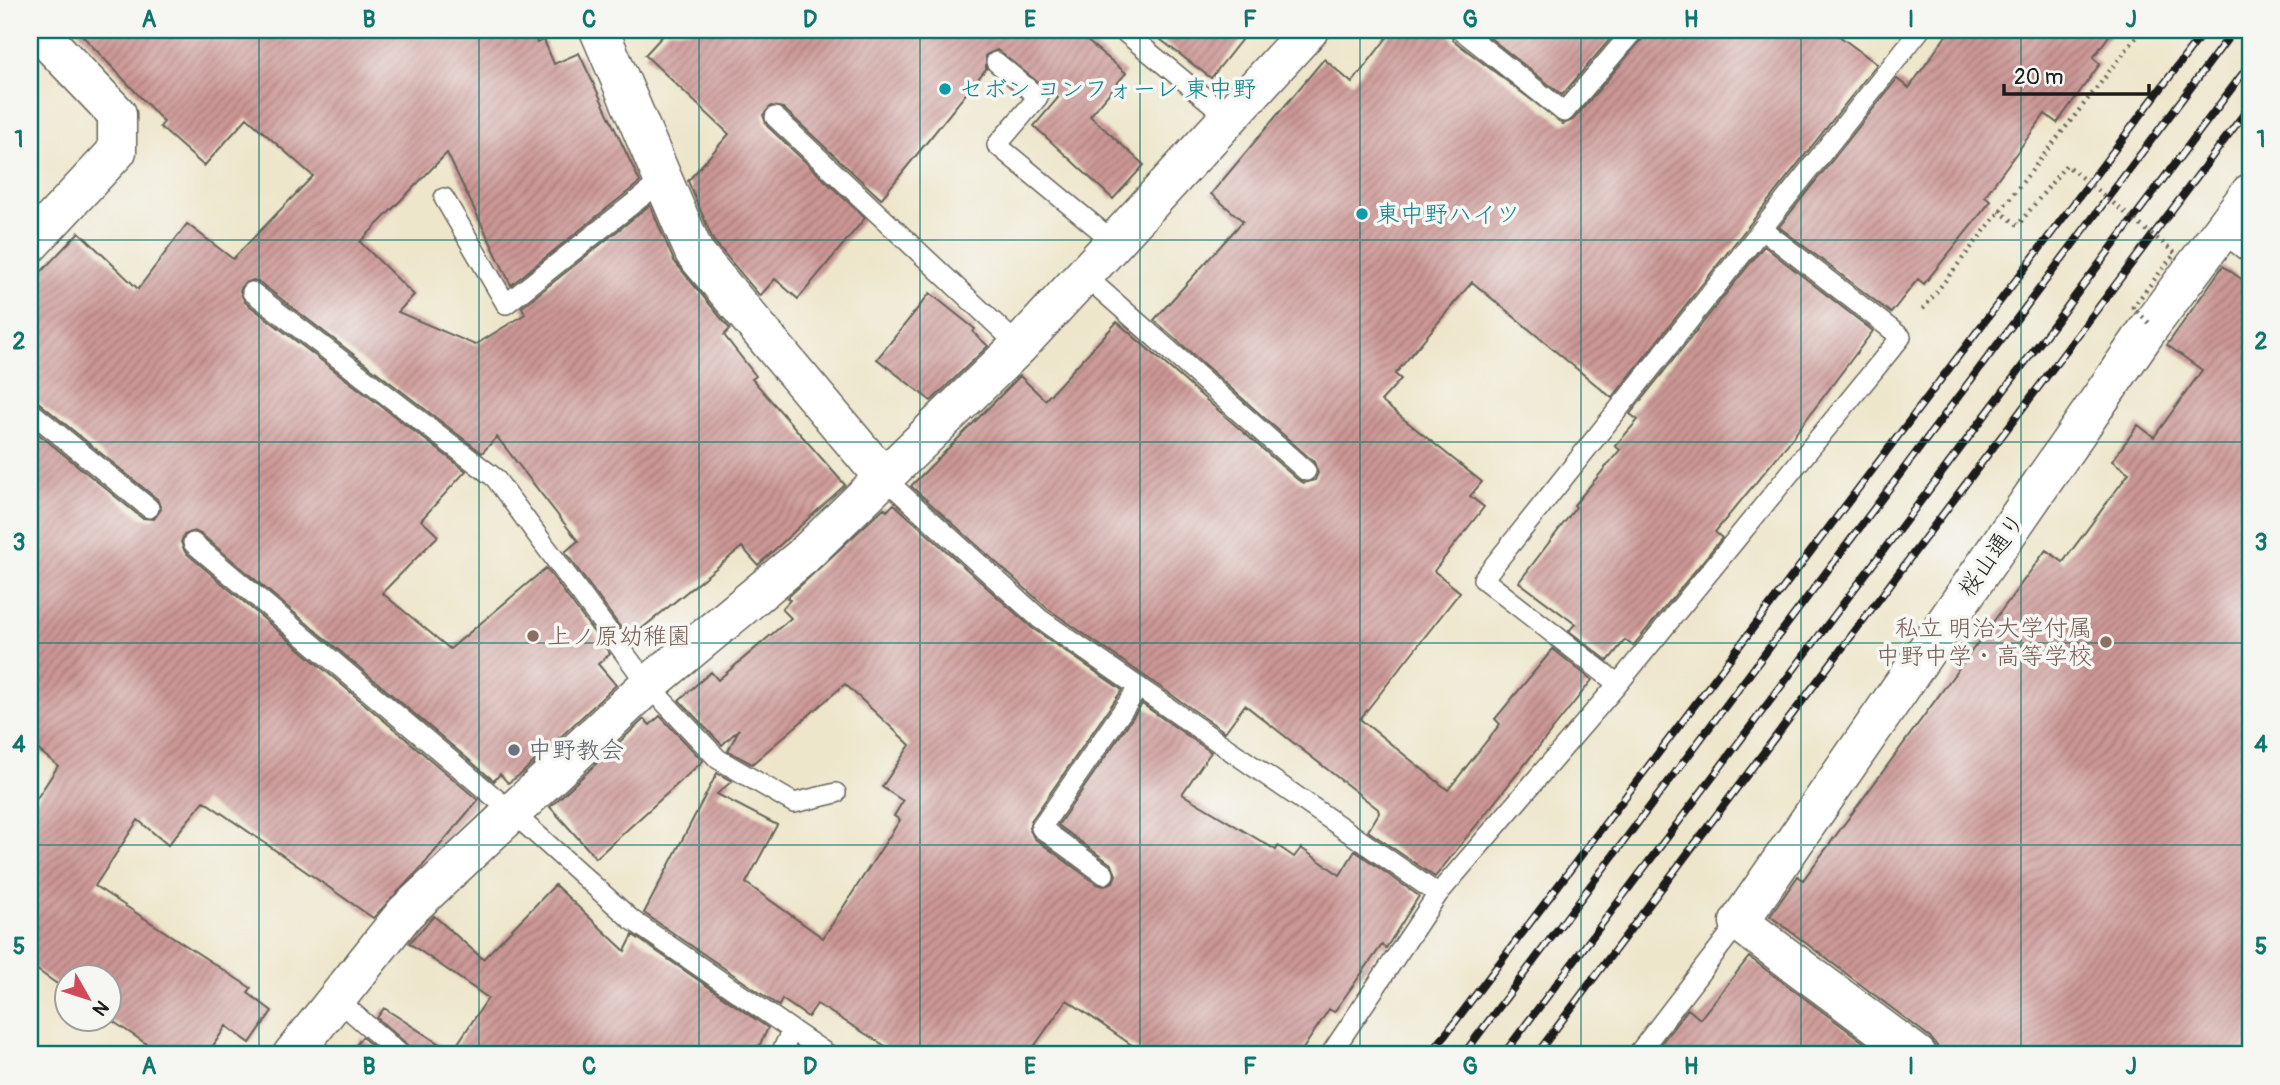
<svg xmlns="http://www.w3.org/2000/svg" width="2280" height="1085" viewBox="0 0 2280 1085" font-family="Pangolin,'Klee One',sans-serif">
<defs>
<pattern id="building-hatch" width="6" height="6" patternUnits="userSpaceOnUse" patternTransform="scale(1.75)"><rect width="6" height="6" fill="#cc9795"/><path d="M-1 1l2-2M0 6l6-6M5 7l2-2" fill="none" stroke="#a57a79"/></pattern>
</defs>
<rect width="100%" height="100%" fill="#f6f6f2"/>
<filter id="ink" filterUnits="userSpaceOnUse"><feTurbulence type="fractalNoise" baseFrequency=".0143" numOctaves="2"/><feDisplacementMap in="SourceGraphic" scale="14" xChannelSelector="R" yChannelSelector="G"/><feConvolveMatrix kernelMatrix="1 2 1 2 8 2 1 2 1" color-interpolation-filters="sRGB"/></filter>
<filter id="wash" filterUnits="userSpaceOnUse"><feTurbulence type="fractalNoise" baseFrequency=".00686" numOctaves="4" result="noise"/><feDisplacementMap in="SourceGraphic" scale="28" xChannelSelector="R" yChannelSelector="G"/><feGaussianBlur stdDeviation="1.57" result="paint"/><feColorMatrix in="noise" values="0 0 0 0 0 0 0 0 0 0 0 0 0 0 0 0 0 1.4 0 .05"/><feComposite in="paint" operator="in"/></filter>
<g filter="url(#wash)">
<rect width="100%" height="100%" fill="#eee6cb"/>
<g id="blocks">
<path fill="url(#building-hatch)" d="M77,30H531L537,43L544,40L554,64L579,53L640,182L511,285L447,153L360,242L414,295L398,312L475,345L525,314L522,307L650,205L674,261L730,329L724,335L756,376L752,379L845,485L758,565L742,547L629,639L565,552L578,541L497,437L482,453L259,282L253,280L243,284L240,291L245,302L466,471L421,520L438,536L382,593L450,649L546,568L610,654L598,664L616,685L521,774L508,783L500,774L494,781L201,534L194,531L184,535L181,542L185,552L478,800L419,870L373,918L204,801L168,845L138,820L95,886L251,988L248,993L272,1011L250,1043L226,1026L207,1055H163L108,1018V976H66V990L30,965V809L58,766L30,743V427L142,518L154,519L161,509L157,499L38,402L30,399V273H40L79,232L138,289L187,224L233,259L313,176L247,118L204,166L160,127L164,122Z
M668,30H1074L1126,73L1090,116L1144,165L1113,199L1034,126L1058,98L997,50L986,55V69L881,199L783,108L771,106L763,115L767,126L865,218L798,299L775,279L760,296L713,240L688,181L729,134L645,55Z
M1148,30H1249L1211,78Z
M1393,30H1449L1453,40L1563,124L1573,120L1643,38L1646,30H1831L1877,64L1612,398L1472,282L1395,374L1401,379L1381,401L1482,482L1470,496L1484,507L1434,571L1460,592L1360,719L1448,790L1500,724L1495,719L1553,649L1592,680L1435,877L1368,831L1379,813L1378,809L1245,705L1225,732L1048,609L911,486L1020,376L1045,400L1117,322L1298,480L1304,483L1315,480L1318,473L1314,462L1154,320L1243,221L1211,194L1324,59L1352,83Z
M1480,30H1618L1562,95Z
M1950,30H2113L2093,58L2100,64L2057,123L2045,114L1985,196L1991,201L1924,284L1918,279L1891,313L1779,227L1897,79L1909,88Z
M1764,246L1873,331L1787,445L1715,532L1722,538L1633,646L1625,640L1608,661L1569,631L1575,624L1519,582L1576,507L1574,505L1620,450L1615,446L1638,420L1630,414Z
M2223,266L2250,285V1055H1938L1937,1046L1930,1037L1770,916L1798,876L1803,880L2046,550L2063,562L2129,473L2112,461L2138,425L2154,437L2202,370L2167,345Z
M930,293L975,329L973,332L988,346L931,401L877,359Z
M894,504L1032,628L1122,690L1031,821L1029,828L1034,838L1097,884L1103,886L1113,882L1116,875L1112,865L1058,825L1142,704L1211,752L1182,794L1276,850L1278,846L1294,857L1301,848L1340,875L1355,851L1419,896L1386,948L1382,945L1334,1012L1329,1009L1299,1055H1146L1067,1000L1028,1055H900L817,1004L808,1017L782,999L779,1006L644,913L717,773L732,781L717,794L777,825L746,883L823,938L900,820L894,816L903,801L882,787L910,745L845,684L752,764L728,751L739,729L722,745L679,700L711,672L718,680L791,618L782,609L790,600L787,598L884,508L887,511Z
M660,716L703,761L596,858L550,807L644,719L650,725Z
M555,885L625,951L633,935L768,1028L755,1055H413L409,1046L377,1018L384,1008L452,1052L488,998L409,943L434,916L483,959Z
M1749,957L1881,1055H1652L1688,1009L1700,1019Z
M362,1037L383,1055H349Z"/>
</g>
</g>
<g filter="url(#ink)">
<use href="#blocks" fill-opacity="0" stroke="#666359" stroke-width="2"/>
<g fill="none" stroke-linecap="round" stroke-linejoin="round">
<defs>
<path id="service" d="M1122,30L1228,117
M1461,30L1564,112L1634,30
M996,62L1038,97L997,145L1113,241
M775,117L1019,346
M444,198L506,304L664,179
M2222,232L2250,254
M1083,274L1306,471
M252,292L495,478L648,685L718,759L794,803L836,793
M30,411L149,508
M884,478L1040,619L1438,894
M193,543L513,813L632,920L792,1030L780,1055
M1618,684L1483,579L1762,229
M1104,874L1041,828L1139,687
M337,999L401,1055
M792,1030L829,1055
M1330,1055L1438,894L1618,684L1901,337L1762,229L1920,30
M1637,1055L1739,922"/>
<path id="minor" d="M599,30L694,252L884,478
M30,244L117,151V114L37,30
M292,1055L405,913L648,685L802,557L1019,346L1309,30
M1917,1055L1739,922L2151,325L2250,193"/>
</defs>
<use href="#service" stroke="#666359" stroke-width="22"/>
<use href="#minor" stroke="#666359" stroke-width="41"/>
<path stroke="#666359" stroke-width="4.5" stroke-dasharray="2 5" stroke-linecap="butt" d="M1923,309L2142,30"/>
<use href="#service" stroke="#fff" stroke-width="19"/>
<use href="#minor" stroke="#fff" stroke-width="38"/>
<defs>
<path id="rail" d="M1430,1055L2205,30
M1463,1055L2234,30
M1503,1055L2250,64
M1536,1055L2250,106"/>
</defs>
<use href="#rail" stroke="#1c1c1c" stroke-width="8"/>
<use href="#rail" stroke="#f6f6f2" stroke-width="5" stroke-dasharray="16" stroke-linecap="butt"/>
<path stroke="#666359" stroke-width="4.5" stroke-dasharray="2 5" stroke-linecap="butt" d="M1999,211L2018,225L2066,165L2175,253L2133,307L2151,325"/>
</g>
</g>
<path fill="none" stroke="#0f766e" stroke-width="2" stroke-opacity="0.55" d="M259,30V1055M479,30V1055M699,30V1055M920,30V1055M1140,30V1055M1360,30V1055M1581,30V1055M1801,30V1055M2021,30V1055M30,240H2250M30,442H2250M30,643H2250M30,845H2250"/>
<g fill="#0f9aa8" stroke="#f6f6f2" stroke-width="2.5">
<circle cx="945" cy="89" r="7"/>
<circle cx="1362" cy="214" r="7"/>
</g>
<g fill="#8d6e63" stroke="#f6f6f2" stroke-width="2.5">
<circle cx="533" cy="636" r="7"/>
<circle cx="2106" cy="642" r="7"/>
</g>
<circle fill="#6b7280" stroke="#f6f6f2" stroke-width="2.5" cx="514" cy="750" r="7"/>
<g text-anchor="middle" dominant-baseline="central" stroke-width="7" stroke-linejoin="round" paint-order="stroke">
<g font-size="24" fill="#0d838f" stroke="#f6f6f2" text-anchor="start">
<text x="959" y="89">セボン コンフォーレ 東中野</text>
<text x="1376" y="214">東中野ハイツ</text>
</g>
<g font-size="24" fill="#1c1c1c" stroke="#f6f6f2">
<text transform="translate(1992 555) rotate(-55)">桜山通り</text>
</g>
<g font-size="24" fill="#785e54" stroke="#f6f6f2" text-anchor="end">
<text x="2092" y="628">私立 明治大学付属<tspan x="2092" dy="28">中野中学・高等学校</tspan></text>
<text x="547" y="636" text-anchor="start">上ノ原幼稚園</text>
</g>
<g font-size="24" fill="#5b616d" stroke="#f6f6f2" text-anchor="start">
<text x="528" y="750">中野教会</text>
</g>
</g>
<rect width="2280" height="1085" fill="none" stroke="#f6f6f2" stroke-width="77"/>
<g transform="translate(88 998) rotate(129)"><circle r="33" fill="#f6f6f2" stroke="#9f9f9c" stroke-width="2"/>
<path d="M0-5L12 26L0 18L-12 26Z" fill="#d1495b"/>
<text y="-10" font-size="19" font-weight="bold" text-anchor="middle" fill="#1c1c1c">N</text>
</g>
<path d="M2004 84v10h145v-10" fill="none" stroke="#1c1c1c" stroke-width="3.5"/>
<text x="2014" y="84" font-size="21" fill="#1c1c1c" stroke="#f6f6f2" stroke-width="5" paint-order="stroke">20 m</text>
<rect x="38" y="38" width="2204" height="1008" fill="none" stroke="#0f766e" stroke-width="2.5"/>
<g font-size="23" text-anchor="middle" font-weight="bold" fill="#0f766e">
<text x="149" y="27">A</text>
<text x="369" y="27">B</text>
<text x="589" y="27">C</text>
<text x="810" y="27">D</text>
<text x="1030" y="27">E</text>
<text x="1250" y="27">F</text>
<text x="1470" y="27">G</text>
<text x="1691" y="27">H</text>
<text x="1911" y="27">I</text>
<text x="2131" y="27">J</text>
<text x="19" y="147">1</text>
<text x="2261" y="147">1</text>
<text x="19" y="349">2</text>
<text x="2261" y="349">2</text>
<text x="19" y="550">3</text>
<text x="2261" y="550">3</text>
<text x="19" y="752">4</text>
<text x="2261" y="752">4</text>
<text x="19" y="954">5</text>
<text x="2261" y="954">5</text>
<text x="149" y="1074">A</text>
<text x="369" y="1074">B</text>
<text x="589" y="1074">C</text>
<text x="810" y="1074">D</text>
<text x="1030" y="1074">E</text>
<text x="1250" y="1074">F</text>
<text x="1470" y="1074">G</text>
<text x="1691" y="1074">H</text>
<text x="1911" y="1074">I</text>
<text x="2131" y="1074">J</text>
</g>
</svg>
